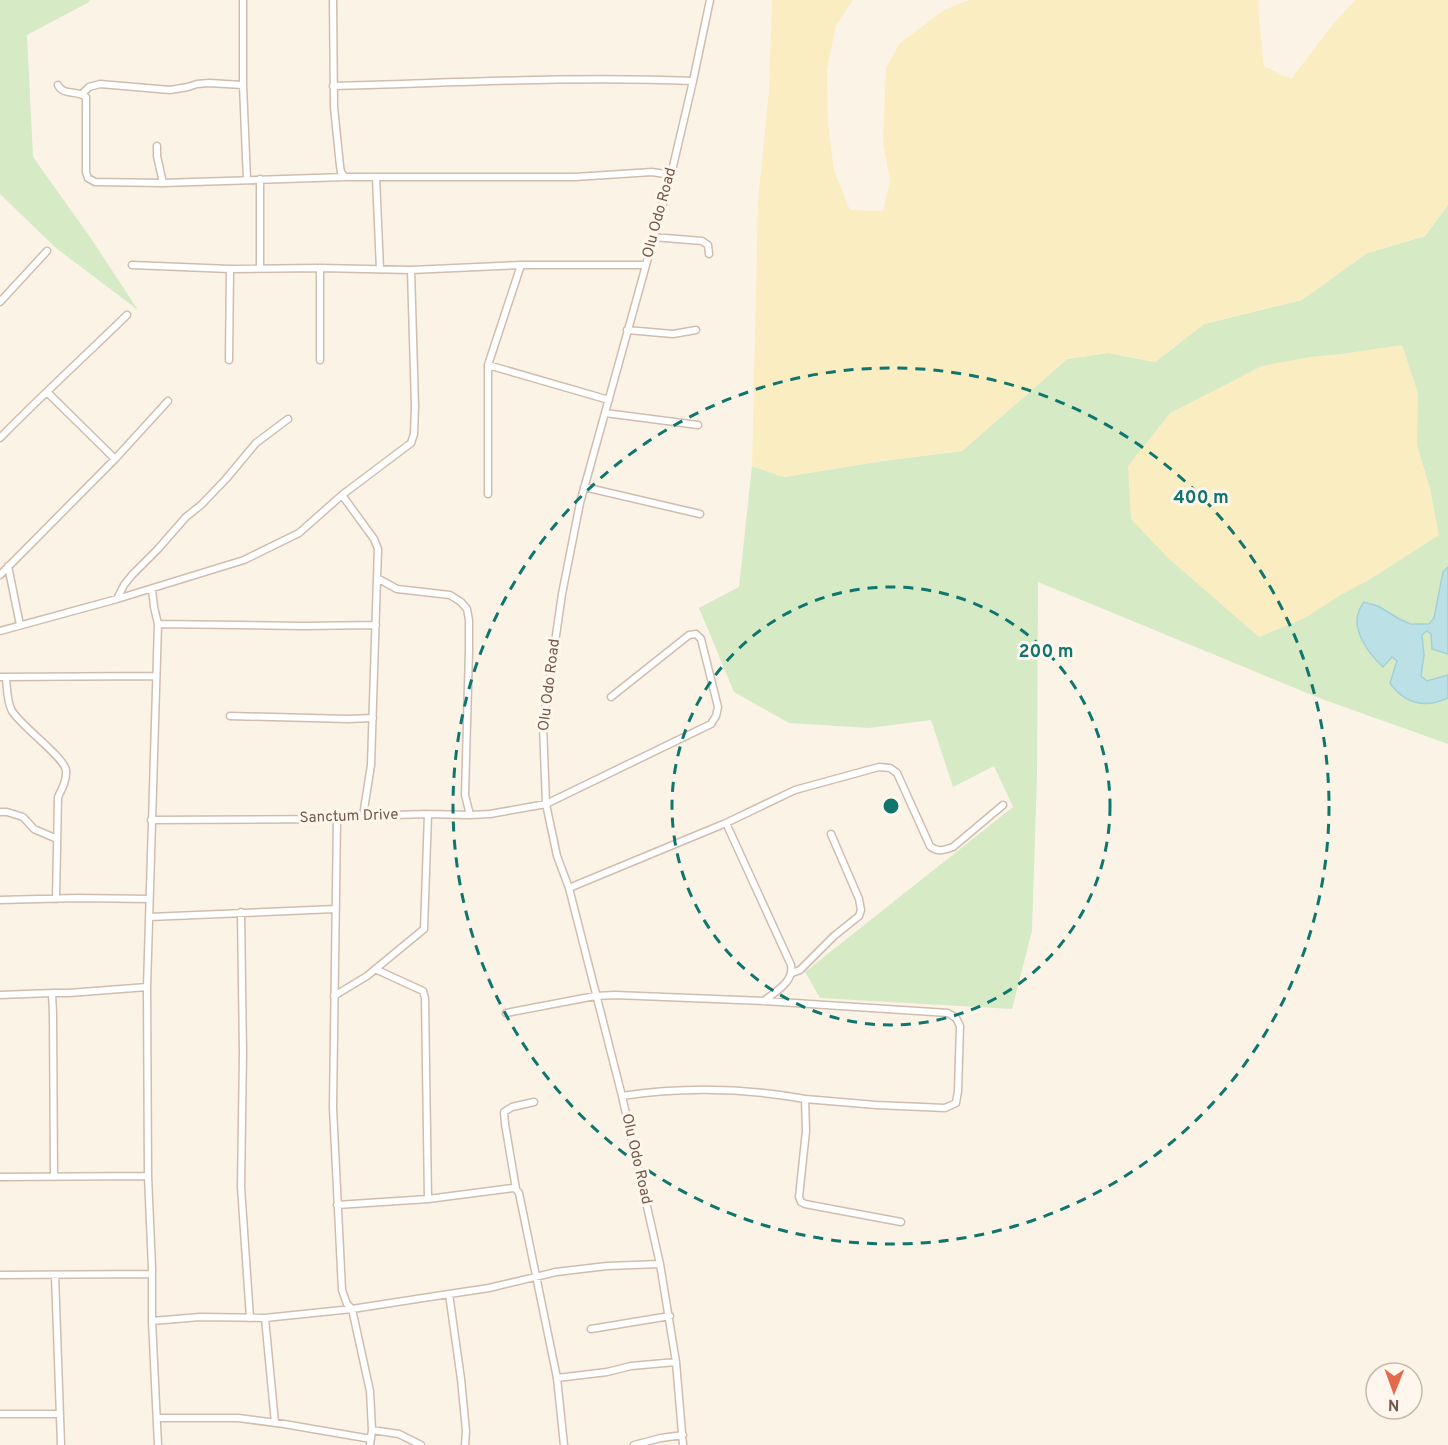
<svg xmlns="http://www.w3.org/2000/svg" width="1448" height="1445" viewBox="0 0 1448 1445" font-family="Overpass,sans-serif">
<rect width="100%" height="100%" fill="#fcf3e7"/>
<path fill="#d5eac5" d="M0,0H90L89,2L27,35L33,157L90,237L138,310L56,248L0,194Z
M1448,205V567L1443,572L1434,618L1429,625C1403,624 1399,619 1378,606L1358,612V627L1367,648L1383,666L1392,657L1397,662L1390,683L1441,701L1448,698V744L1319,698L1038,582L1037,775L1032,931L1012,1009L820,998L805,972L1013,807L994,766L953,787L931,720L869,728L789,723L734,692L699,608L739,587L752,466L784,477L882,461L962,451L1067,359L1108,353L1155,362L1204,324L1302,300L1367,253L1425,236Z
M1428,631L1432,634L1433,649L1448,654V675L1427,681L1421,676L1424,655L1421,635Z"/>
<path fill="#fbedc2" d="M772,0H853L836,25L827,70L828,122L834,171L850,210L883,211L890,181L883,142L886,68L900,43L944,10L969,0H1259L1258,7L1264,66L1291,79L1333,24L1355,0H1448V205L1425,236L1367,253L1302,300L1204,324L1155,362L1108,353L1067,359L962,451L882,461L784,477L752,466L758,201L769,91Z
M1402,345L1418,393L1417,445L1430,488L1439,535L1369,580L1339,596L1307,617L1259,637L1168,558L1131,519L1128,466L1170,413L1262,366L1309,357L1341,354Z"/>
<path fill="#bbe1e6" stroke="#a1d1d8" stroke-width="1.5" d="M1448,567V654L1432,649L1431,634L1427,631L1422,635L1424,655L1421,676L1427,681L1448,675V698C1424,709 1405,704 1390,683L1397,661L1392,657L1383,667C1369,654 1351,630 1359,611C1360,608 1362,605 1364,602L1378,606L1401,620L1411,624H1429L1434,618L1443,572Z"/>
<g fill="none" stroke-linecap="round" stroke-linejoin="round">
<defs>
<path id="street" d="M243,0V85L247,180
M333,0L334,107L340,166L341,172L345,177
M58,85C63,96 77,90 86,97V172L88,178L95,182L163,183L345,177H575L652,172L671,175
M333,86C453,83 573,76 693,81
M82,94L89,87L100,84L170,90L188,87L197,84L209,83L243,85
M157,146V156L163,183
M376,177L380,269
M653,237L702,241L708,245L709,254
M132,265L230,269L320,268L411,270L521,265H646
M260,268V179
M0,302L47,251
M627,330L673,334L696,330
M229,360L230,269
M320,360V268
M488,365L609,400
M47,392L115,459
M605,413L698,425
M0,438C41,396 85,356 127,315
M584,487L700,514
M488,494V365L521,265
M342,495L374,539L378,549L377,578L397,589L450,595L461,602L467,609L469,620V650L465,795L470,815
M8,566L20,625
M0,575L115,459L168,401
M152,589L154,607L158,624L304,626L376,625
M117,599L124,585L132,575L157,550L186,517L201,505L226,479L256,443L288,419
M0,631L117,599L244,560L299,533L342,495L411,443L414,434L415,406L411,270
M0,677L156,676
M6,678C7,688 7,702 12,711C22,727 63,756 66,770C67,780 62,789 58,797L56,899
M230,716L348,719L373,718
M0,812H7L23,817L34,829L57,839
M363,816L371,765L377,578
M337,819L333,1108L342,1290L347,1304L352,1309L370,1391L372,1430
M151,820L337,819L363,816L428,814L470,815L490,814L546,804L711,724L716,716L718,707L701,639L696,634L689,635L611,697
M726,823L791,965C794,982 776,991 764,1001
M569,888L726,823L795,790L879,767L890,768L897,773L930,846C938,853 944,850 953,847L1003,805
M0,900L77,898L149,899
M241,912L243,1053L241,1187L250,1318
M149,917L335,909
M792,973L800,970L834,936L859,916L861,910L859,899L831,834
M0,995L52,993
M334,996L367,976L424,929L428,814
M506,1013L595,996L615,995L764,1001L948,1013L956,1018L960,1026L958,1091L956,1103L945,1108L876,1105L805,1099
M622,1096C682,1087 744,1088 805,1099L806,1131L799,1197L801,1202L805,1204L901,1222
M0,1177L148,1176
M54,1177L53,1014L52,993H69L147,987
M516,1189L505,1124L504,1112L512,1107L534,1102
M428,1199L513,1188L516,1189L519,1193L557,1378L564,1445
M337,1205L428,1199L425,998L423,991L375,969
M0,1275L152,1274
M55,1275L61,1445
M265,1318L275,1423
M152,1321L200,1317L265,1318L352,1309L449,1294
M591,1329L670,1316
M557,1378L607,1372L631,1366L676,1362
M0,1414H60
M157,1418H238L284,1424L371,1439
M158,1445L152,1321V1268L148,1176L147,987L158,624
M370,1445L372,1430L399,1434L421,1445
M465,1445L466,1431L461,1379L449,1294L489,1288L556,1272L607,1266L660,1264
M634,1445L661,1438L683,1435
M683,1445L676,1362L660,1264L622,1096L569,888L557,856L546,804L543,725L562,594L580,503L671,175L693,81L710,0"/>
</defs>
<use href="#street" stroke="#d0bdaf" stroke-width="9"/>
<use href="#street" stroke="#fff" stroke-width="6"/>
</g>
<g fill="none" stroke="#0f766e" stroke-width="3" stroke-dasharray="10 8">
<circle cx="891" cy="806" r="219"/>
<circle cx="891" cy="806" r="438"/>
</g>
<g text-anchor="middle" dominant-baseline="central" stroke-width="6" stroke-linejoin="round" paint-order="stroke">
<g font-size="15" fill="#76594b" stroke="#fff7ed">
<text transform="translate(660 213) rotate(-75)">Olu Odo Road</text>
<text transform="translate(550 685) rotate(-83)">Olu Odo Road</text>
<text transform="translate(349 817) rotate(-2)">Sanctum Drive</text>
<text transform="translate(636 1159) rotate(77)">Olu Odo Road</text>
</g>
</g>
<circle cx="891" cy="806" r="9" fill="#0f766e" stroke="#fff7ed" stroke-width="3"/>
<g font-size="18" text-anchor="middle" font-weight="bold" fill="#0f766e" stroke="#fff7ed" stroke-width="6" stroke-linejoin="round" paint-order="stroke">
<text x="1201" y="503">400 m</text>
<text x="1046" y="657">200 m</text>
</g>
<g transform="translate(1394 1391) rotate(181)"><circle r="28" fill="#fff7ed" stroke="#c8b8ac" stroke-width="1.5"/>
<path d="M0-4.5L10 22L0 15L-10 22Z" fill="#e56a4d"/>
<text y="-9" font-size="16" font-weight="bold" text-anchor="middle" fill="#76594b">N</text>
</g>
</svg>
